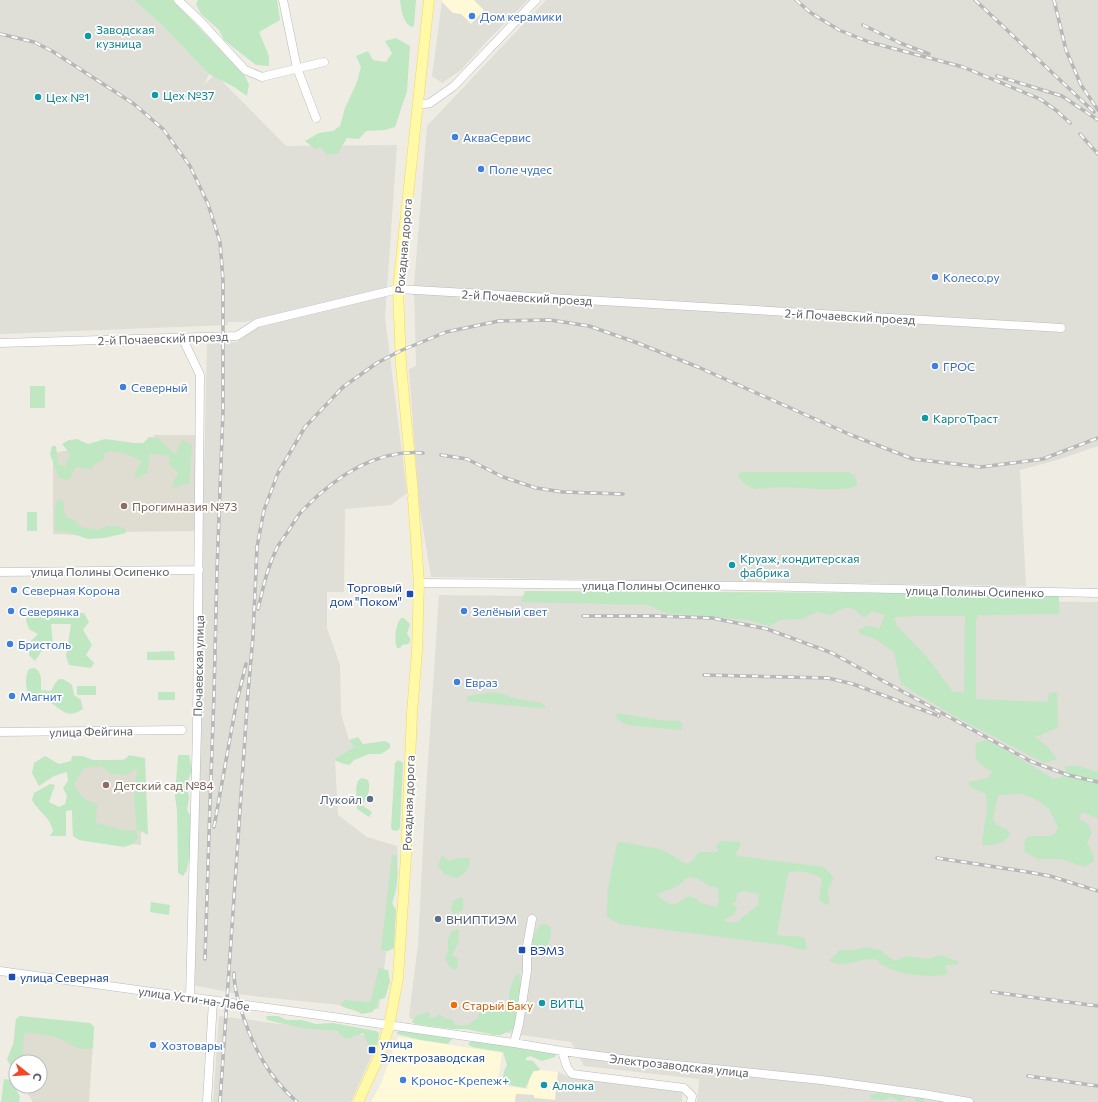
<svg xmlns="http://www.w3.org/2000/svg" width="1098" height="1102" viewBox="0 0 1098 1102" font-family="Commissioner,sans-serif">
<rect width="100%" height="100%" fill="#efede3"/>
<path fill="#fff9d8" d="M442,0H474L484,10L471,24L461,14L453,13L442,2Z
M398,1037L502,1053L497,1085L528,1089L530,1069L558,1072L555,1100L534,1098V1095L516,1094L515,1102H371L380,1086Z"/>
<path fill="#dfded7" d="M0,0H134L163,26L209,74L204,85L215,74L286,146L397,145L385,317L407,493L391,505L345,509L344,592H327V628L340,665L341,714L349,740L354,747L335,760L338,815L367,837L397,846L398,859L379,1009L243,995L192,985L207,344L237,342L245,333L267,323L322,312L320,304L244,322H228V325L0,334Z
M474,0H528L488,40L461,70L442,83L432,76L442,2L453,13L461,14L471,24L484,10Z
M546,0H1098V446L1057,460L1020,470L1026,586L431,577L419,504L409,369L416,366L414,285L427,126Z
M439,595L1098,602V1102H697L699,1079L584,1066L571,1042L411,1019L409,1016L418,945L425,807Z
M219,1016L364,1035L375,1048L351,1102H213Z
M558,1072L567,1076L682,1091V1102H515L516,1094L534,1095V1098L555,1100Z"/>
<path fill="#dfdcd1" d="M154,435H196V531L113,532L104,536L53,534V453L108,443H153Z
M141,759V845L73,836L71,761Z
M16,1019L94,1027L89,1102H33L23,1086H40V1062H16V1072L11,1062Z"/>
<path fill="#bee7c2" fill-rule="evenodd" d="M134,0H173L245,76L249,85L247,96L234,87L209,74L163,26Z
M198,0H277L280,20L259,32L269,56V66L256,65L224,40L219,30L201,14L196,4Z
M400,0H416L414,26L411,27C403,22 401,9 400,0Z
M396,38L410,46L407,91L395,127L385,130L366,131L359,139L347,138L338,153L327,155L321,147L315,149L305,141L319,133L333,131L340,126L345,108L357,82L361,67L356,56L368,51L373,60L386,62L392,53L385,41Z
M30,386H45V408H30Z
M149,437L158,438C165,443 168,450 176,454L182,440L192,445L189,485L184,484L175,488L172,487V484L178,473L169,464L170,458L167,455L150,454L147,473L136,479L135,478L136,471L142,461C131,456 117,448 105,453L103,460L95,464L91,469L79,467L75,468L69,480L59,478L50,454L52,446H56L58,463L65,467L70,454L62,444L69,440L77,439L88,444L105,439L142,444Z
M741,472H848C855,474 857,478 857,485C843,494 797,486 779,487C772,487 765,489 757,489C751,489 740,482 738,475Z
M60,500L64,502V512L66,517L76,521L81,527L99,530L107,526L120,527L125,529L126,533L104,538L88,539L67,532L56,531L55,529V511L57,501Z
M27,512H37V531H27Z
M525,591L1059,594V614L978,615L976,620V699L1048,702L1049,693L1057,692L1058,727L1039,736L1033,735L1048,747L1057,759L1044,763L956,717L901,684L894,652L875,639L861,634L858,630L867,626L880,628L885,615L872,611L864,618C851,605 847,605 831,615L817,612L802,619L780,620L770,626L748,620L666,613L649,605L521,602ZM918,616H965L964,692H953L927,657L897,626L894,617Z
M29,608L35,609L43,613H84L89,622L83,630L92,645L86,655L94,663L91,668L69,665L66,656L71,624H51L53,645L43,649L35,661L29,655V643L38,634L29,629L26,620Z
M401,618H404L410,624L407,634L410,638V642L408,644L402,645L400,648H397C394,639 395,626 401,618Z
M174,651L175,660H147V652Z
M34,668C43,672 41,682 41,690L51,691C58,678 59,675 72,685L74,695L81,700L83,709C66,720 62,709 48,701C43,698 35,698 29,698C26,688 24,678 29,669Z
M77,686H96V695H77Z
M158,692H175V700H158Z
M495,692L517,699L542,703L546,708H537L467,701L468,696Z
M616,713L666,721H679L683,725L681,730L627,725L618,720Z
M358,737L363,744L385,741L390,744V748L381,754H369L354,760L349,765L341,763L334,760L354,747L349,740Z
M988,740L1054,779L1062,777L1066,772L1065,766H1078L1097,772L1098,769V818L1081,812L1079,819L1088,824L1092,833L1087,843L1093,854L1094,861L1085,867L1061,859H1038L1025,852L1024,842L1028,836H1049L1055,834L1058,827L1049,809L1035,799L1020,794L998,795L993,819L996,825L1006,829L1010,834C1005,845 993,844 983,846L982,840L987,810L986,794L970,787L968,782L987,778L993,772C978,764 974,762 976,743Z
M129,755L145,758L148,835L137,829L134,799L137,768L126,775L111,774L102,766L84,768L74,784C81,797 83,800 97,804L96,823L126,831L136,830L138,838L133,844L124,847L79,840L73,836L72,810L66,811V836H50L53,831C49,815 39,813 32,800L34,793L50,784L55,785L49,802L59,807L65,804L67,796L63,788L68,781L67,772L54,776L39,786L32,773L34,763L45,756L59,764L71,761L72,756H83L93,760H124Z
M178,755H189L192,770L187,784L189,798L187,810L190,815L191,824V849L187,870L183,876L178,873L177,811L175,796Z
M398,760L403,763L400,828L397,831L392,830L391,827L395,763Z
M362,778L368,780C371,789 368,796 363,804L356,799C357,792 354,781 362,778Z
M356,801L372,812L369,817L357,809Z
M722,841L740,842L741,845L736,853L737,856L824,867L834,878L828,889L829,903L826,905L819,900L822,878C811,873 800,869 788,873L777,935C787,937 796,935 805,938L807,949L803,950L784,945L620,924L607,917C606,910 609,898 607,893L617,844L621,842L663,850L686,864L691,862L699,852H719L716,846ZM689,877L698,879L709,886L719,888L718,897L719,901L716,907L700,903L697,899L689,896C672,907 674,907 657,896L660,893L676,887ZM744,891L759,894L758,905L737,922L730,923L723,920L734,915L737,908L732,904L736,902L737,893Z
M443,852L442,855L447,860L450,861L456,858H470C471,867 464,875 456,878L444,874L438,866Z
M392,855L396,856C399,872 398,888 392,903L396,910L394,948L388,951L381,950Z
M461,897L463,899V910L454,915L451,910L453,901Z
M151,902L170,905L169,915L150,912Z
M546,924L551,928C551,939 547,955 533,954L531,952C532,943 534,932 540,925Z
M453,930H459L458,943L452,955L457,958L458,966L455,970L449,966L445,959C452,946 443,943 453,930Z
M866,947L880,950L894,961L907,956L927,959L941,955L959,962L957,965H945L948,974C929,979 895,974 879,963L878,960C862,955 850,970 829,961L840,950H855Z
M379,968L388,970L390,982L385,998L378,1000L377,1007L372,1012L362,1014C355,1009 347,1010 340,1005L345,1000C353,1001 362,1001 370,1003Z
M518,973L520,975V999L515,1022V1028L501,1035H494L466,1029H452L415,1024L412,1022L416,1016L428,1012L430,1013L429,1018L436,1017L439,1014L445,1019H452L455,1025H469L474,1020L477,1019L481,1009L485,1007H494L503,1005L510,1009C507,998 510,982 518,973Z
M20,1016L90,1023L94,1027L93,1048C76,1052 73,1044 60,1039C51,1035 35,1034 25,1032L22,1050L28,1062H16V1072L13,1071L7,1059L14,1042L16,1019Z
M266,1016H278L287,1020H302L316,1024L333,1023L376,1031L379,1033L378,1042L372,1052L363,1033L346,1039L337,1031L301,1028L267,1020Z
M402,1030L406,1032L412,1031L447,1036L452,1039L448,1044L421,1040L397,1034V1032Z
M472,1040L556,1053L555,1057L542,1061L530,1056L526,1058V1060L533,1061L540,1069L538,1071H534C530,1076 529,1083 525,1088C507,1085 497,1085 507,1065L503,1052L472,1047L468,1044Z
M4,1079L11,1080L20,1097L19,1102H1Z
M878,1093L899,1095L914,1094L923,1098L925,1102H915L916,1097H906L901,1102L891,1097L883,1100L871,1099L870,1095Z"/>
<g fill="none" stroke-linecap="round" stroke-linejoin="round">
<defs>
<path id="minor" d="M178,0L201,22L245,70L262,77L324,62
M283,0L297,68L316,118
M418,105L430,103L454,86L536,0
M182,337L200,375L197,730L190,998
M0,343L237,336L257,323L398,289L1061,328
M0,572L199,570
M419,583L748,586L1098,593
M0,732L182,730
M0,971L326,1016L514,1043L562,1051L629,1060L821,1080L923,1094L969,1102
M514,1043L519,1024L527,971V946L532,919
M562,1051L567,1067L572,1074L684,1088L692,1096L691,1102
M207,1102L213,1001"/>
<path id="major" d="M413,493L401,365L398,289L429,0
M358,1102L381,1052L389,1026L398,978L406,856L412,713L417,651L419,583L413,498"/>
</defs>
<use href="#minor" stroke="#b8bac0" stroke-width="9"/>
<use href="#major" stroke="#f7d853" stroke-width="11"/>
<use href="#minor" stroke="#fff" stroke-width="8"/>
<use href="#major" stroke="#fff9a8" stroke-width="10"/>
<defs>
<path id="rail" d="M796,0L811,13L839,30L869,42L963,67L1040,99L1057,111L1070,123
M975,0L1094,112
M1054,0L1066,50L1081,85L1098,110
M863,25L900,43L929,54
M0,34L34,42L52,51L134,104L163,129L190,166L208,204L220,242L223,280V411L217,570L214,695L210,804L205,959
M997,76L1062,96L1098,120
M1080,134L1098,154
M441,455L467,459L503,477L536,488L563,492L623,494
M258,609C263,588 267,568 277,548C280,542 285,536 289,530C293,524 297,516 303,510C334,478 376,449 423,453
M583,616H656L712,618L767,629L832,653L1030,761L1068,775L1098,782
M704,675L828,678L853,684L939,716
M214,827L236,705L246,664
M937,858L1022,871L1050,876L1098,891
M234,973C234,986 238,1001 242,1013C254,1049 268,1076 297,1102
M992,992L1098,1006
M1028,1076L1098,1086
M220,1102L248,693L253,637L257,547L264,510L278,473L305,427L343,387L377,363L400,351L446,332L499,321L550,320L589,326L635,342L698,367L851,435L913,459L981,467L1043,459L1098,438"/>
</defs>
<use href="#rail" stroke="#b6b7b7" stroke-width="3.5"/>
<use href="#rail" stroke="#fff" stroke-width="2" stroke-dasharray="6" stroke-linecap="butt"/>
</g>
<g fill="#3f7fe0" stroke="#fff" stroke-width="1.5">
<circle cx="472" cy="16" r="4"/>
<circle cx="455" cy="137" r="4"/>
<circle cx="481" cy="169" r="4"/>
<circle cx="935" cy="277" r="4"/>
<circle cx="935" cy="366" r="4"/>
<circle cx="123" cy="387" r="4"/>
<circle cx="14" cy="590" r="4"/>
<circle cx="11" cy="611" r="4"/>
<circle cx="464" cy="611" r="4"/>
<circle cx="10" cy="644" r="4"/>
<circle cx="457" cy="682" r="4"/>
<circle cx="12" cy="696" r="4"/>
<circle cx="153" cy="1045" r="4"/>
<circle cx="403" cy="1080" r="4"/>
</g>
<g fill="#0f9aa8" stroke="#fff" stroke-width="1.5">
<circle cx="88" cy="36" r="4"/>
<circle cx="155" cy="95" r="4"/>
<circle cx="38" cy="97" r="4"/>
<circle cx="925" cy="418" r="4"/>
<circle cx="732" cy="565" r="4"/>
<circle cx="542" cy="1003" r="4"/>
<circle cx="544" cy="1085" r="4"/>
</g>
<g fill="#8d6e63" stroke="#fff" stroke-width="1.5">
<circle cx="124" cy="506" r="4"/>
<circle cx="106" cy="785" r="4"/>
</g>
<g fill="#1a4fb4" stroke="#fff" stroke-width="1.5">
<rect x="406" y="590" width="8" height="8" rx="2"/>
<rect x="518" y="946" width="8" height="8" rx="2"/>
<rect x="8" y="973" width="8" height="8" rx="2"/>
<rect x="368" y="1046" width="8" height="8" rx="2"/>
</g>
<g fill="#5c6f8a" stroke="#fff" stroke-width="1.5">
<circle cx="370" cy="799" r="4"/>
<circle cx="438" cy="919" r="4"/>
</g>
<circle fill="#e8710a" stroke="#fff" stroke-width="1.5" cx="454" cy="1005" r="4"/>
<g text-anchor="middle" dominant-baseline="central" stroke-width="3.5" stroke-linejoin="round" paint-order="stroke">
<g font-size="12" fill="#366cbe" stroke="#fff" text-anchor="start">
<text x="480" y="16">Дом керамики</text>
<text x="463" y="137">АкваСервис</text>
<text x="489" y="169">Поле чудес</text>
<text x="943" y="277">Колесо.ру</text>
<text x="943" y="366">ГРОС</text>
<text x="131" y="387">Северный</text>
<text x="22" y="590">Северная Корона</text>
<text x="19" y="611">Северянка</text>
<text x="472" y="611">Зелёный свет</text>
<text x="18" y="644">Бристоль</text>
<text x="465" y="682">Евраз</text>
<text x="20" y="696">Магнит</text>
<text x="161" y="1045">Хозтовары</text>
<text x="411" y="1080">Кронос-Крепеж+</text>
</g>
<g font-size="12" fill="#0d838f" stroke="#fff" text-anchor="start">
<text x="96" y="29">Заводская<tspan x="96" dy="14">кузница</tspan></text>
<text x="163" y="95">Цех №37</text>
<text x="46" y="97">Цех №1</text>
<text x="933" y="418">КаргоТраст</text>
<text x="740" y="558">Круаж, кондитерская<tspan x="740" dy="14">фабрика</tspan></text>
<text x="550" y="1003">ВИТЦ</text>
<text x="552" y="1085">Алонка</text>
</g>
<g font-size="12" fill="#5b5e64" stroke="#fff">
<text transform="translate(403 246) rotate(-85)">Рокадная дорога</text>
<text transform="translate(527 297) rotate(3)">2-й Почаевский проезд</text>
<text transform="translate(850 316) rotate(3)">2-й Почаевский проезд</text>
<text transform="translate(163 338) rotate(-2)">2-й Почаевский проезд</text>
<text x="100" y="571">улица Полины Осипенко</text>
<text x="651" y="585">улица Полины Осипенко</text>
<text transform="translate(975 591) rotate(1)">улица Полины Осипенко</text>
<text transform="translate(198 666) rotate(-89)">Почаевская улица</text>
<text transform="translate(91 731) rotate(-1)">улица Фейгина</text>
<text transform="translate(408 803) rotate(-88)">Рокадная дорога</text>
<text transform="translate(194 998) rotate(8)">улица Усти-на-Лабе</text>
<text transform="translate(679 1065) rotate(6)">Электрозаводская улица</text>
</g>
<g font-size="12" fill="#785e54" stroke="#fff" text-anchor="start">
<text x="132" y="506">Прогимназия №73</text>
<text x="114" y="785">Детский сад №84</text>
</g>
<g font-size="12" fill="#164399" stroke="#fff" text-anchor="start">
<text x="402" y="587" text-anchor="end">Торговый<tspan x="402" dy="14">дом "Поком"</tspan></text>
<text x="530" y="950">ВЭМЗ</text>
<text x="20" y="977">улица Северная</text>
<text x="380" y="1043">улица<tspan x="380" dy="14">Электрозаводская</tspan></text>
</g>
<g font-size="12" fill="#4e5e75" stroke="#fff" text-anchor="end">
<text x="362" y="799">Лукойл</text>
<text x="446" y="919" text-anchor="start">ВНИПТИЭМ</text>
</g>
<g font-size="12" fill="#c56008" stroke="#fff" text-anchor="start">
<text x="462" y="1005">Старый Баку</text>
</g>
</g>
<g transform="translate(28 1074) rotate(107)"><circle r="19" fill="#ffffff" stroke="#bdbfc1"/>
<path d="M0-3L7 15L0 10L-7 15Z" fill="#f04927"/>
<text y="-6" font-size="11" font-weight="bold" text-anchor="middle" fill="#5b5e64">С</text>
</g>
</svg>
